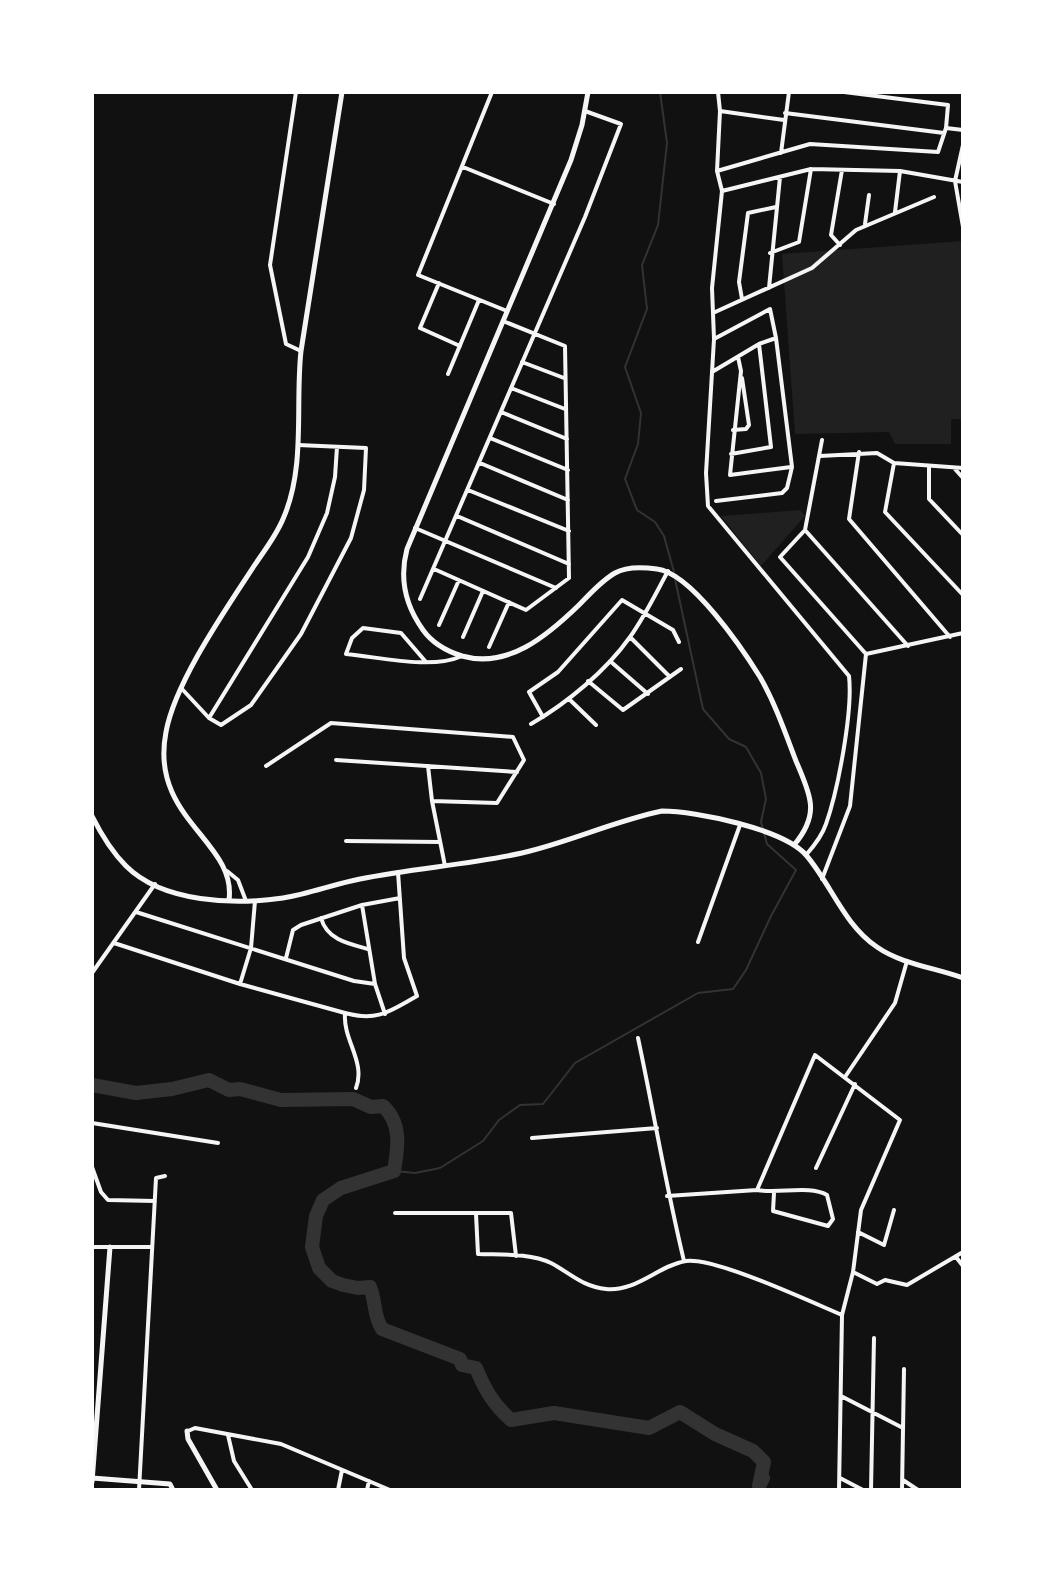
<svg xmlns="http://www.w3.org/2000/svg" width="1055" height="1582" viewBox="0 0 1055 1582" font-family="'Noto Sans',sans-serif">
<rect width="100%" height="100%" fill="#111"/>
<path fill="#202020" d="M963,241V419H951V444H895L889,432L795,434L782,254Z
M800,510L805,516L761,566L721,516Z"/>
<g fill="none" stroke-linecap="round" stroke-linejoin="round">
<path stroke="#333" stroke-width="2" d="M660,92L667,143L658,225L642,265L647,309L625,367L641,413L638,444L625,479L637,510L655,522L664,536L674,572
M394,1171L415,1173L440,1168L483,1141L499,1120L520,1105L543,1104L575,1063L698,993L733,989L746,970L771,916L796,870L767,844L761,822L766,799L761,773L746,747L729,739L703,709L675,579"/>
<path stroke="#333" stroke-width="14" d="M92,1085L136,1093L172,1089L209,1080L229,1090L240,1089L281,1100L353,1099L371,1107L383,1106C402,1123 398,1148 394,1171L341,1188L323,1200L316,1216L312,1247L319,1268L332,1281L343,1285L358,1288L370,1287C376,1301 373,1315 382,1329L460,1359L462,1365L476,1368C485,1390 493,1404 511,1420L554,1413L649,1428L680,1412L715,1434L753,1451L764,1462L759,1486L763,1478"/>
<path stroke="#f5f5f5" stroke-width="4" d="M296,92L270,265L286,344L301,351
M492,92L418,275L507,311
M718,92L720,111L717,171L722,191L712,288L714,339L706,473L708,506L849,676C853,711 838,790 826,824C822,836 814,846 806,855
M720,111L784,120
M785,113L944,133
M946,128L963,130
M963,145L955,181L963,227
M781,153L789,92
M463,167L554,204
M717,171L810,144L938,152L946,128L948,105L844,92
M722,191L811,169L900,171L963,182
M895,212L900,171
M865,224L869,195
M840,245L831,235L842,170
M770,253L799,242L811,169
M439,283L420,328L460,346
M769,288L780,177
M742,299L739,282L748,213L776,207
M713,313L812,268L856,230L934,197
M714,339L770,309L776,338L792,467L787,488L782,493L716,501
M738,357L741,371L730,475L791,467
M522,362L564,378
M712,372L759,344L776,338
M448,374L479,300
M511,388L565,409
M501,412L567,439
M733,430L746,429L749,425L742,378
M490,438L568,470
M859,452L849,519L950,637
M731,454L771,447L759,344
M820,456L877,453L894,463L963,468
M480,463L568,500
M894,463L885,512L963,595
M929,466V499L963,535
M955,469L963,478
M468,490L569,531
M457,516L569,564
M415,528L556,588
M805,530L908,646
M434,569L526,610L569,578L565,346L503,321
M420,599L585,217L621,124L585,111
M439,625L459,580
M463,637L483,591
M630,637L670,677
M489,647L509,602
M866,654L963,633
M610,661L648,694
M426,662L401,633L363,628L352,638L346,654C380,657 431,670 462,656
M588,681L623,710L681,669
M182,689L209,718L221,725L251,705L301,634L325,588L351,538L364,490L366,448L298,445
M569,699L596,725
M543,717L529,692L558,672L622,600L673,630L679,642
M209,718L308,557L327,513L335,477L337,447
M531,724C567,703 606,671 630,637C645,616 656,593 668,571
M336,760L517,772
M266,766L331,723L513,737L524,760L497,803L432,801
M428,766L432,801L445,866
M346,841L440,842
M227,871L238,880L246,901
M822,879L850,806L866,654L780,557L805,530L822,440
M362,905L375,984L385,1014
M136,912L354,981L375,984
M321,918C327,940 349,944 368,949
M698,942L740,825
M114,943L240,984L345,1013C378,1022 390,1011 417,996L404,958L398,872
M286,958L293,930L301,925L362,905L400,898
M92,973L155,884
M240,984L251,948L255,901
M345,1014C343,1040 366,1062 356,1088
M638,1038C654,1113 666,1187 684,1261
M845,1077L895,1003L907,961
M92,1123L218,1143
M532,1138L657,1128
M92,1167L101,1192L108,1200L155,1201
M816,1168L855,1084
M757,1190C778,1194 810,1185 827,1195L833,1219L828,1226L773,1211L774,1193
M667,1196L757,1190L815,1055L900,1120L861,1210L853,1272L842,1315L839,1490
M395,1213H511L516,1256
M476,1214L478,1254C501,1255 530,1253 551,1263C570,1273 583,1287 606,1289C637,1292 659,1265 686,1261C715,1257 811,1302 842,1315
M858,1232L884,1245L894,1210
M92,1247H152
M956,1257L963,1266
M853,1272L877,1284L885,1280L907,1285L963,1252
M841,1396L903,1428
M188,1431L195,1428L281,1444L390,1490
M228,1435L234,1461L252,1490
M840,1478L863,1490
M903,1480L918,1490
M139,1490L156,1178L165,1176
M338,1490L342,1470
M367,1490L369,1481
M871,1490L874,1338
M902,1490L904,1369"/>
<path stroke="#f5f5f5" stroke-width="5" d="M588,92L582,125L571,160L407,549C399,579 405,605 423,630C433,644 446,651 462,656C508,669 547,636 579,605C590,594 601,581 615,573C627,566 643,567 657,569C691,573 742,648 760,677C775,703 785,732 796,761C801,773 808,788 810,801C813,818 805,832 794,845
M92,816C101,834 112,852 126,866C163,903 235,905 283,898C309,894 334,884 360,879C413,868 468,865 522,853C570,842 614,821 662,811C696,811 783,829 806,855C831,884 844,925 877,947C901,964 936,968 963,978
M229,900C237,841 149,819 166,732C175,682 226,609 254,566C264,551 276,536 283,519C306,467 295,406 301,351L342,92
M187,1431L188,1439L217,1490
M92,1478L170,1484L173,1490
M92,1482L110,1247"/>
</g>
<rect width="1055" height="1582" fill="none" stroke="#ffffff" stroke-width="188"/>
</svg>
